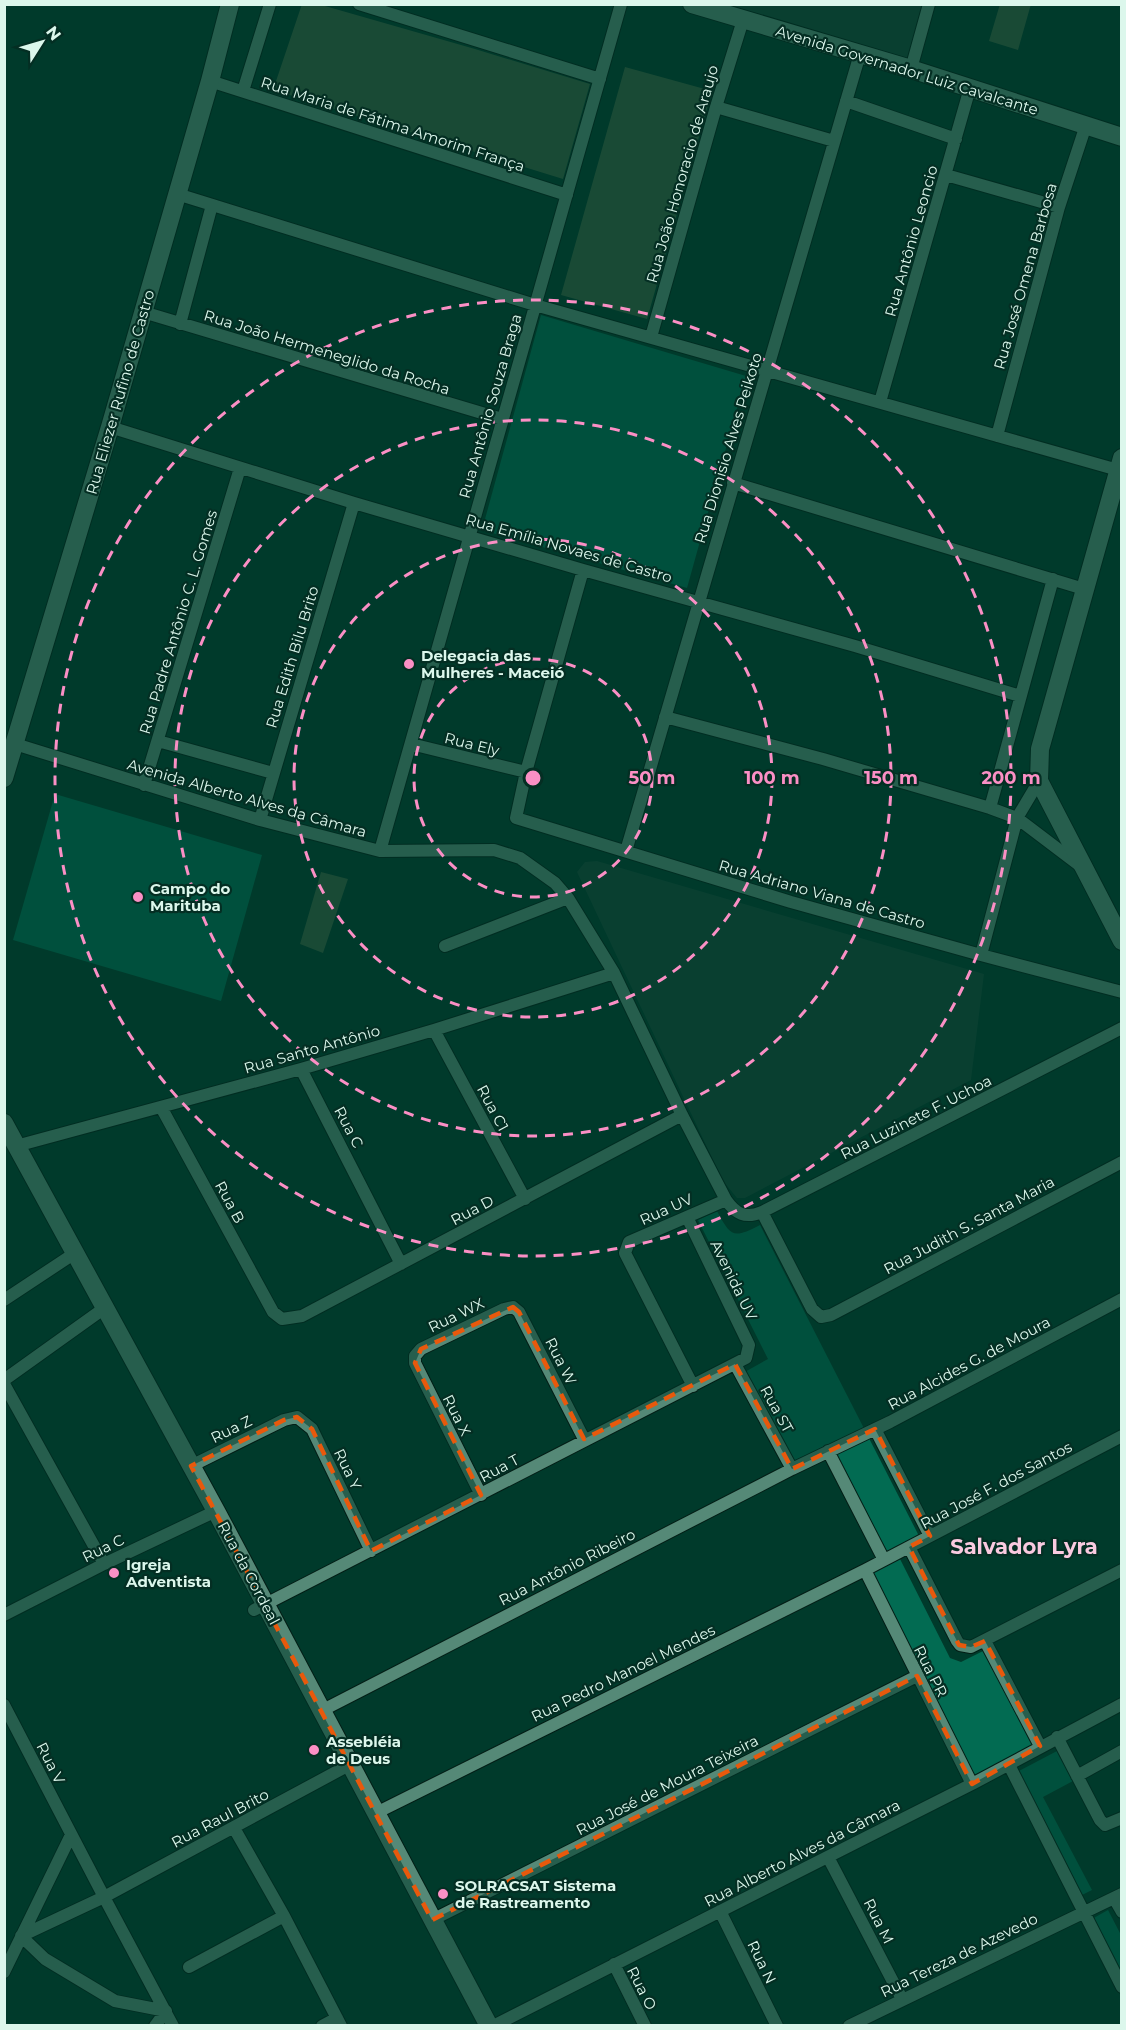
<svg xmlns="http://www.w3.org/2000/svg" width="1126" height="2030" viewBox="0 0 1126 2030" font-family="Montserrat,sans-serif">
<rect width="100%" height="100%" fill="#003a2b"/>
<path fill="#144637" d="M719,5H927L907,66Z
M597,861L984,974L971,1080L745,1198H737L723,1181L577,872L585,862Z"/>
<path fill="#026b52" d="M541,315L746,376L687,588L482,530Z
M55,794L262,855L221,1001L13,940Z
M717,1211C731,1237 733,1239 760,1225L919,1536L884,1553L829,1446L793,1465L743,1373L768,1359L698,1220Z
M900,1559L950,1658L961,1662L985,1650L1035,1749L975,1779L870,1573Z
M1057,1751L1073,1781L1043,1797L1092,1890L1082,1895L1017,1772Z
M1108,1910L1121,1935V1974L1092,1919Z"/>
<path fill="#395d41" d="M302,4H318L475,49L590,84L563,179L273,90Z
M1000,4H1031L1018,50L989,41Z
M625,67L712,91L647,319L561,295Z
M321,872L348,879L323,953L300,944Z"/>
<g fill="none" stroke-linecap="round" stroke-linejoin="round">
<defs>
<path id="street" d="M359,4L600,79
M911,69L929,4
M210,81L567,195
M243,91L270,4
M846,101L956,139
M716,107L834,141
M946,175L1059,207
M177,194L535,305L1118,470
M143,312L502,419
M180,324L212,205
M651,337L716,107L743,20
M880,402L970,88
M110,427L354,503L583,570L855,646L1020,696
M997,436L1059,207L1086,125
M733,483L1084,589
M583,570L526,772L516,818L791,902L981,955L1122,992
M665,717L823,759L990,808L1017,818L1079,865
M158,741L273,773
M15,744L260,820L380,851L494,850L520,858L555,883L568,898L614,973L682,1115L726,1200C736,1214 745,1219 762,1212L1122,1028
M411,744L526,772
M144,785L240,468
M990,808L1053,579
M260,820L354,503
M380,851L621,4
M626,851L860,54
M445,946L568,898
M981,955L1017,818L1039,781
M434,1030L525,1199
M301,1069L401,1264
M161,1107L273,1312L282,1319L302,1316L682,1115
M16,1146L301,1069L434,1030L614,973
M762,1212L812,1309L821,1317L831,1315L1122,1162
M4,1300L75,1253
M735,1364L792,1469
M4,1380L106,1307
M4,1384L104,1564
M693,1386L625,1253L629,1242L726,1200
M875,1429L930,1536
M828,1451L884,1560
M191,1466L284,1420L297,1417L312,1429L371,1551
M481,1495L415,1363V1356L421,1349L504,1309L513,1307L519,1312L584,1439
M909,1547L957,1641L960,1645L971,1647L1122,1570
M865,1570L972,1784
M254,1610L746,1358L749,1345L687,1217
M4,1615L104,1564L216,1511
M985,1641L1040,1746
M4,1705L104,1897L173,2026
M321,1711L792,1469L890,1422L1122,1299
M1057,1737L1100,1820L1105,1825L1122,1818
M1009,1765L1122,1987
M1077,1776L1122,1751
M376,1813L865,1570L1122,1436
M234,1828L284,1916L341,2026
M828,1857L902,1999
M1114,1898L1122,1912
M720,1911L777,2026
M432,1920L917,1676
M614,1964L645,2026
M189,1967L284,1916
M4,1972L71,1835
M155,2026L166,2011L115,2001L45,1959L21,1936L104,1897L349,1765
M322,2026L337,2018
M493,2026L972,1784L1122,1704
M849,2026L1122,1894"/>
<path id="secondary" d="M692,4L911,69L1122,137
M1122,458L1040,749L1039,781L1122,941
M4,778L110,427L210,81L230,4
M4,1123L216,1511L489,2026"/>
</defs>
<use href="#street" stroke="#031e16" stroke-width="14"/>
<use href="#secondary" stroke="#031e16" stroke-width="20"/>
<use href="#street" stroke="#558977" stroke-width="12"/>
<use href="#secondary" stroke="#558977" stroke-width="18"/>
</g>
<path d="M0 0H1126V2030H0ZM513,1307L519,1312L584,1439L735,1364L792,1469L875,1429L930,1536L909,1547L959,1645L971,1647L985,1641L1040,1746L972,1784L917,1676L432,1920L191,1466L284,1420L297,1417L312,1429L371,1551L481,1495L415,1363L421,1349Z" fill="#003a2b" fill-opacity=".55" fill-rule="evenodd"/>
<path fill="none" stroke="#e8590c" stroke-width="4.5" stroke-dasharray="12 8" stroke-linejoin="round" d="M513,1307L519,1312L584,1439L735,1364L792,1469L875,1429L930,1536L909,1547L959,1645L971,1647L985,1641L1040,1746L972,1784L917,1676L432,1920L191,1466L284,1420L297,1417L312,1429L371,1551L481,1495L415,1363L421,1349Z"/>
<g fill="none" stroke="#fb8fc5" stroke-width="3" stroke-dasharray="10 8">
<circle cx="533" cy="778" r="119"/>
<circle cx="533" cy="778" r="239"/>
<circle cx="533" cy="778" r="358"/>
<circle cx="533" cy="778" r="478"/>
</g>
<g fill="#fb8fc5" stroke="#042e23" stroke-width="2">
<circle cx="409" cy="664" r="6"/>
<circle cx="138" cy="897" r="6"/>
<circle cx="114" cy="1573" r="6"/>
<circle cx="314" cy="1750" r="6"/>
<circle cx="443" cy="1894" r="6"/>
</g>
<g text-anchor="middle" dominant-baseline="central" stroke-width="4.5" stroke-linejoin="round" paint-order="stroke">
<g font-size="15" fill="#dcf7ec" stroke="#042e23">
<text transform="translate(907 70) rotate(17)">Avenida Governador Luiz Cavalcante</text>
<text transform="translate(393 124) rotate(18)">Rua Maria de Fátima Amorim França</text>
<text transform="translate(682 174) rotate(-74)">Rua João Honoracio de Araujo</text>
<text transform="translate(911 241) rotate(-74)">Rua Antônio Leoncio</text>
<text transform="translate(1025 276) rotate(-74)">Rua José Omena Barbosa</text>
<text transform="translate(327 352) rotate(17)">Rua João Hermeneglido da Rocha</text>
<text transform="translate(120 392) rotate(-74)">Rua Eliezer Rufino de Castro</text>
<text transform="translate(490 406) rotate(-74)">Rua Antônio Souza Braga</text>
<text transform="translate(728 448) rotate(-73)">Rua Dionisio Alves Peikoto</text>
<text transform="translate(569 548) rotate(16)">Rua Emília Novaes de Castro</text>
<text transform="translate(178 622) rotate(-73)">Rua Padre Antônio C. L. Gomes</text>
<text transform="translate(292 657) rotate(-73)">Rua Edith Bilu Brito</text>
<text transform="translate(472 744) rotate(14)">Rua Ely</text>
<text transform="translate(247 798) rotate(16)">Avenida Alberto Alves da Câmara</text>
<text transform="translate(822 894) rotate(16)">Rua Adriano Viana de Castro</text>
<text transform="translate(312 1049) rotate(-16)">Rua Santo Antônio</text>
<text transform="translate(493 1108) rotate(62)">Rua C1</text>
<text transform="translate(916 1117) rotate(-27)">Rua Luzinete F. Uchoa</text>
<text transform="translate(349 1127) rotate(62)">Rua C</text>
<text transform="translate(230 1202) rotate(62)">Rua B</text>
<text transform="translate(666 1209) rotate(-24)">Rua UV</text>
<text transform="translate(472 1210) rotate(-28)">Rua D</text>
<text transform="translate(969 1225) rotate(-28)">Rua Judith S. Santa Maria</text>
<text transform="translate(734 1280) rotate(64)">Avenida UV</text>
<text transform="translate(456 1315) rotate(-26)">Rua WX</text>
<text transform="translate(561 1361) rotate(63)">Rua W</text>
<text transform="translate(969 1363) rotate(-28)">Rua Alcides G. de Moura</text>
<text transform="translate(777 1409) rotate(61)">Rua ST</text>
<text transform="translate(457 1415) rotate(63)">Rua X</text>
<text transform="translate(231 1429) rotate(-26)">Rua Z</text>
<text transform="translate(499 1468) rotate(-28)">Rua T</text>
<text transform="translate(348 1469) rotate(64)">Rua Y</text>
<text transform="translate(996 1485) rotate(-28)">Rua José F. dos Santos</text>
<text transform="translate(103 1548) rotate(-26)">Rua C</text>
<text transform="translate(567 1567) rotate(-27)">Rua Antônio Ribeiro</text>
<text transform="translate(249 1573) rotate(62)">Rua da Cordeal</text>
<text transform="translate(931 1671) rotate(63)">Rua PR</text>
<text transform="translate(623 1673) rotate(-26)">Rua Pedro Manoel Mendes</text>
<text transform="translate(51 1763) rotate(63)">Rua V</text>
<text transform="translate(667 1785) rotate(-27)">Rua José de Moura Teixeira</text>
<text transform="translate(220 1818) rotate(-28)">Rua Raul Brito</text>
<text transform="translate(802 1853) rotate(-27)">Rua Alberto Alves da Câmara</text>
<text transform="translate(879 1921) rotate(63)">Rua M</text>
<text transform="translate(959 1955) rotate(-26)">Rua Tereza de Azevedo</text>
<text transform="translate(762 1962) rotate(64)">Rua N</text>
<text transform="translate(642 1988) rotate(63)">Rua O</text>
</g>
<g font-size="15" font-weight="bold" fill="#dcf7ec" stroke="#042e23" text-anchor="start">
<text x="421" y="655">Delegacia das<tspan x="421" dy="17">Mulheres - Maceió</tspan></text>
<text x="150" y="888">Campo do<tspan x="150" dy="17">Marituba</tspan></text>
<text x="126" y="1564">Igreja<tspan x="126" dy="17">Adventista</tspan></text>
<text x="326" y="1741">Assebléia<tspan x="326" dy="17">de Deus</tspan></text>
<text x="455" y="1885">SOLRACSAT Sistema<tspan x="455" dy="17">de Rastreamento</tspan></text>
</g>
<g font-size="21" font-weight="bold" fill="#facae0" stroke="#042e23">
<text x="1024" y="1546">Salvador Lyra</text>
</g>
</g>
<circle cx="533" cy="778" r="9" fill="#fb8fc5" stroke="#042e23" stroke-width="3"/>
<g font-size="18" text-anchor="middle" font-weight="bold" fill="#fb8fc5" stroke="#042e23" stroke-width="4.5" stroke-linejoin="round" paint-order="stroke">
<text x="652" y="784">50 m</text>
<text x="772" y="784">100 m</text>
<text x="891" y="784">150 m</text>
<text x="1011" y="784">200 m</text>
</g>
<rect width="1126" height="2030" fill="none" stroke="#dcf7ec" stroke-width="12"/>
<g transform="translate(42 42) rotate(53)" stroke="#042e23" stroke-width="4.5" paint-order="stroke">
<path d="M0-4.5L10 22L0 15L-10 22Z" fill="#dcf7ec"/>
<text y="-9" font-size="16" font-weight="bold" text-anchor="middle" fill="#dcf7ec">N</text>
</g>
</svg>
